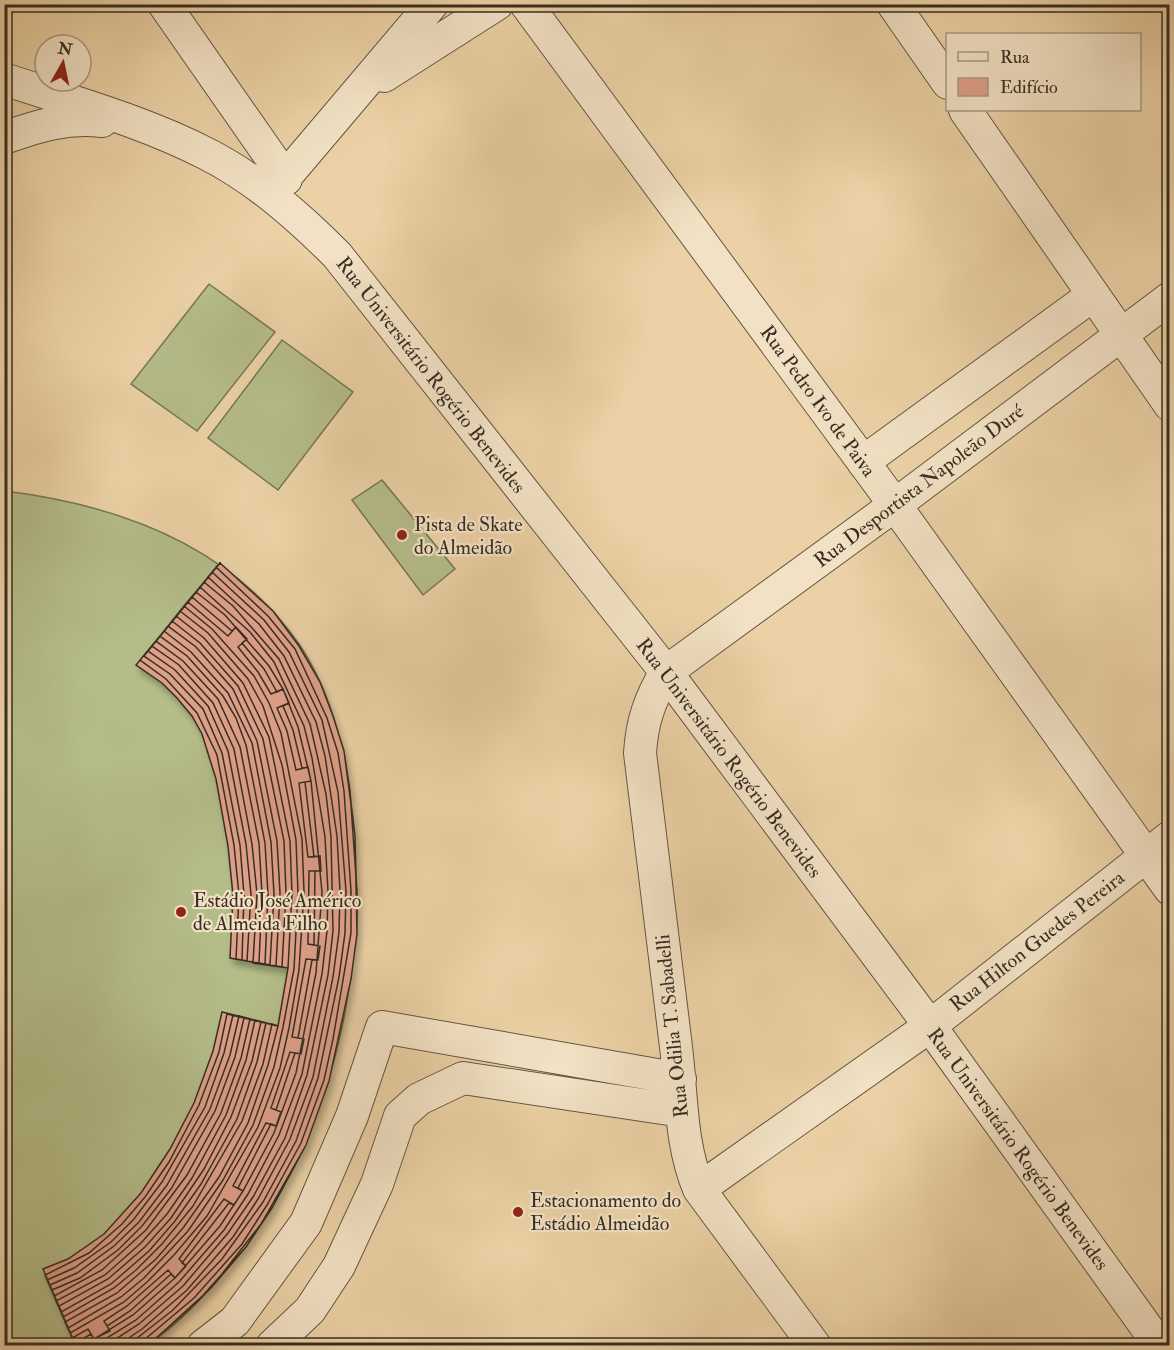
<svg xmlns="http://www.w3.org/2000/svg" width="1174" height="1350" viewBox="0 0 1174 1350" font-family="'IM FELL Double Pica',serif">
<defs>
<filter id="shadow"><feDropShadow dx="3.5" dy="6" stdDeviation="3" flood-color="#0004"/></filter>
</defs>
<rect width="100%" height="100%" fill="#ebd1a5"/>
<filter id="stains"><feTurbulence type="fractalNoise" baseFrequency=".00333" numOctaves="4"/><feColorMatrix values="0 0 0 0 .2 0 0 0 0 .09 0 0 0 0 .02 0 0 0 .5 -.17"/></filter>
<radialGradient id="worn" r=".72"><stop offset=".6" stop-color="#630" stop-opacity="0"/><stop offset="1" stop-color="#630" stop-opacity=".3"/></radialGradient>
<path fill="#b4bc88" stroke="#757556" stroke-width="1.5" d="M209,284L275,332L197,431L131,384Z
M282,340L353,392L278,490L208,438Z
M382,480L455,569L423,595L352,500Z
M5,491C119,505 231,546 299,644C334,696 347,759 353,820C368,980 331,1148 224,1272C202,1299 176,1326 147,1345L5,1346Z"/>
<path fill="#de9f89" stroke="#362e23" stroke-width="1.5" filter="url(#shadow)" d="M220,563L273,611L299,646L320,682L333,716L344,751L355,835L357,934L351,979L329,1081L306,1145L272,1208L246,1247L211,1288L179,1318L147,1346H117L142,1329L187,1290L233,1237L258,1199L290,1139L313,1077L333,977L339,932L340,891L337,836L325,756L316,722L284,656L259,624L208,577Z
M220,563L273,611L299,646L320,682L333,716L344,751L355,835L357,934L351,979L329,1081L306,1145L272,1208L246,1247L198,1301L147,1346H76L65,1322L117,1293L156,1259L183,1228L219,1177L248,1123L268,1065L278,1026L288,968L292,893L290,841L269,737L243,683L204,638L176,616Z
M220,563L273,611L299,646L320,682L333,716L344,751L355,835L357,934L351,979L329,1081L306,1145L272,1208L246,1247L198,1301L147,1346H94L136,1320L179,1282L224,1230L248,1194L279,1135L302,1074L322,974L327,931L328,892L325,837L312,758L304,726L274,662L250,632L200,587Z
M220,563L273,611L299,646L320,682L333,716L344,751L355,835L357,934L351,979L329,1081L306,1145L272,1208L246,1247L198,1301L147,1346H76L70,1333L124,1302L147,1282L174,1255L207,1216L258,1127L280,1068L289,1028L299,970L304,892L302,839L281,733L269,703L254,676L212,629L184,606Z
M220,563L273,611L299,646L320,682L333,716L344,751L355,835L357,934L351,979L329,1081L306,1145L272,1208L246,1247L198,1301L147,1346H76L68,1328L121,1297L144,1278L188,1231L223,1180L253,1125L274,1067L283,1027L294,969L298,893L296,840L282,765L263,706L248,679L208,633L180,611Z
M220,563L273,611L299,646L320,682L333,716L344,751L355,835L357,934L351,979L329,1081L306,1145L272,1208L246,1247L198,1301L147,1346H76L50,1285L77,1273L114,1246L139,1222L167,1185L210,1109L230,1055L239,1016L278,1026L288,968L247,961L251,894L246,844L228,751L208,706L175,670L148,651Z
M220,563L273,611L299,646L320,682L333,716L344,751L355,835L357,934L351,979L329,1081L306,1145L272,1208L246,1247L198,1301L147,1346H76L54,1296L102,1270L146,1230L187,1175L221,1113L241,1058L250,1019L278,1026L288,968L259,963L262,894L259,843L240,747L218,699L183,661L156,641Z
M220,563L273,611L299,646L320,682L333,716L344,751L355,835L357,934L351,979L329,1081L306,1145L272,1208L246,1247L198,1301L147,1346H83L133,1315L175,1278L220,1226L243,1191L274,1133L296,1073L316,973L322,892L311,781L298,727L283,689L269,666L225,615L196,592Z
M220,563L273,611L299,646L320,682L333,716L344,751L355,835L357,934L351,979L329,1081L306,1145L272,1208L246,1247L198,1301L147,1346H76L56,1301L105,1275L141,1243L167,1214L192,1178L226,1115L246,1060L255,1020L278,1026L288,968L265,964L268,894L265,843L246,745L236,718L223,696L187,656L160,636Z
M220,563L273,611L299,646L320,682L333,716L344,751L355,835L357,934L351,979L329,1081L306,1145L272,1208L246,1247L198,1301L147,1346H76L52,1290L80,1278L118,1250L142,1226L171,1189L215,1111L235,1057L244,1018L278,1026L288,968L253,963L257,894L252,844L234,749L213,703L179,665L152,646Z
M220,563L273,611L299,646L320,682L333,716L344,751L355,835L357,934L351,979L329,1081L306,1145L272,1208L246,1247L198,1301L147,1346H76L61,1312L111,1284L149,1251L175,1221L201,1184L237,1119L257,1062L266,1023L278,1026L288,968L276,966L280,893L277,841L257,741L233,689L196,647L168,626Z
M220,563L273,611L299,646L320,682L333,716L344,751L355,835L357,934L351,979L329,1081L306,1145L272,1208L246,1247L198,1301L147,1346H76L63,1317L114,1288L136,1270L162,1244L193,1206L242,1121L263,1064L272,1024L278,1026L288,968L282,967L286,893L284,841L263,739L238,686L200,643L172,621Z
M220,563L273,611L299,646L320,682L333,716L344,751L355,835L357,934L351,979L329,1081L306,1145L272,1208L246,1247L198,1301L147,1346H76L59,1306L108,1279L145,1247L171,1218L204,1169L231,1117L252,1061L261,1022L278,1026L288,968L270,965L274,894L271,842L252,743L228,693L191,652L164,631Z
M220,563L273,611L299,646L320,682L333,716L344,751L355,835L357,934L351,979L329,1081L306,1145L261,1224L211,1288L152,1342L147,1346H105L139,1324L183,1286L228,1233L253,1197L285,1138L307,1075L328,975L333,931L331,837L326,794L310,724L279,659L233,606L204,582Z
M220,563L273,611L299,646L320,682L333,716L344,751L350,791L357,891V934L351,979L329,1081L306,1145L272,1208L246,1247L211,1288L179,1318L147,1346H137L194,1298L242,1244L267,1205L301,1143L324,1080L333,1039L351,933V891L344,791L338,753L327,718L295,649L268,616L216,567Z
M220,563L273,611L299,646L320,682L333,716L344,751L350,791L357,891V934L351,979L329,1081L306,1145L272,1208L246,1247L198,1301L147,1346H127L173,1310L222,1259L263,1202L296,1141L318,1078L339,977L345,933L346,891L338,792L322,720L289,652L264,620L212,572Z
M220,563L273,611L299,646L320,682L333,716L344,751L355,835L357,934L351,979L329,1081L306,1145L272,1208L246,1247L198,1301L147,1346H76L75,1343L91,1334L94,1339L110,1331L107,1326L130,1311L171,1274L175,1278L186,1266L182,1263L229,1203L234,1205L243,1191L238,1188L271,1124L276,1126L281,1112L276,1110L295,1053L301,1054L304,1039L298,1038L312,960H318L320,946L314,945L315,871H321L320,856L314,857L305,782L311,781L308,767L302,768L293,730L283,706L289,703L283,689L277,692L264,669L242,643L247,639L236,627L232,631L192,597Z
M220,563L273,611L299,646L320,682L333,716L344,751L355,835L357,934L351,979L329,1081L306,1145L272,1208L246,1247L198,1301L147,1346H76L72,1338L88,1329L94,1339L110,1331L104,1321L127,1306L168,1270L175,1278L186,1266L179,1259L224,1199L234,1205L243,1191L233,1186L266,1123L276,1126L281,1112L271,1108L290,1052L301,1054L304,1039L292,1037L306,959L318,960L320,946L308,944L309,871H321L320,856L308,857L299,783L311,781L308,767L296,770L287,731L277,708L289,703L283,689L271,694L258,672L238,647L247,639L236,627L228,636L188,602Z
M220,563L273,611L299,646L320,682L333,716L344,751L355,835L357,934L351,979L329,1081L306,1145L272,1208L246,1247L198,1301L147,1346H76L45,1275L89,1253L122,1224L145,1197L169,1162L199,1105L219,1052L227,1014L278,1026L288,968L236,959L239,895L234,845L217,755L197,713L166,679L140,660Z
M220,563L273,611L299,646L320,682L333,716L344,751L355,835L357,934L351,979L329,1081L306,1145L272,1208L246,1247L198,1301L147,1346H76L47,1280L74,1268L111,1242L134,1219L162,1182L205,1107L224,1053L233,1015L278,1026L288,968L242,960L244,895L240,845L222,753L203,709L170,674L144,656Z
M220,563L273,611L299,646L320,682L333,716L344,751L355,835L357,934L351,979L329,1081L306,1145L272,1208L246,1247L198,1301L147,1346H76L43,1269L68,1259L104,1234L141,1193L170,1149L194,1103L213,1051L222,1012L278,1026L288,968L230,958L233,895L228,846L216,779L202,734L192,716L177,698L162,683L136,665Z"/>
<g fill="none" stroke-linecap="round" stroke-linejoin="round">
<defs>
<path id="minor" d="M164,4L286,179
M526,4L895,505L1170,889
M893,4L948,83
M384,76L497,4
M4,79C72,102 143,121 207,154C256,179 298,216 337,255L666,672L930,1026L1160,1346
M965,110L1170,405
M4,138C37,126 66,117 102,121
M271,194L432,4
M863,462L1093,295
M699,1189L930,1026L1170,837
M203,1346L235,1321L306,1223L352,1116L382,1027L680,1079
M272,1346L310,1310L339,1266L377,1184L400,1116L419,1099L463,1078L682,1111
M815,1346L699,1189C680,1144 682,1095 676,1047C664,949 652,851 640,753C642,721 650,699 666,672L895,505L1170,298"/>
</defs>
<use href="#minor" stroke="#635744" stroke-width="34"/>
<use href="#minor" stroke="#f2e1c4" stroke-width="32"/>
</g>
<g fill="#8f2418" stroke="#f2e1c4" stroke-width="2">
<circle cx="402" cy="535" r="6"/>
<circle cx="181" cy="912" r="6"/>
<circle cx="518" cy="1212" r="6"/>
</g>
<g text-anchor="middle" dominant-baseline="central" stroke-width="4.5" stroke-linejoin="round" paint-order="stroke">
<g font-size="20" fill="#362e23" stroke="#f2e1c4">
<text transform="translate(431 375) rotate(52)">Rua Universitário Rogério Benevides</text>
<text transform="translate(818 401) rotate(54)">Rua Pedro Ivo de Paiva</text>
<text transform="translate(919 486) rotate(-37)">Rua Desportista Napoleão Duré</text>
<text transform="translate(729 758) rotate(53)">Rua Universitário Rogério Benevides</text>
<text transform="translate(1037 941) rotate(-38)">Rua Hilton Guedes Pereira</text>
<text transform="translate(672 1026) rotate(-96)">Rua Odilia T. Sabadelli</text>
<text transform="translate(1018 1149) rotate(54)">Rua Universitário Rogério Benevides</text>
</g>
<g font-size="20" fill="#362e23" stroke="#f2e1c4" text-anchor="start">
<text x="414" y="524">Pista de Skate<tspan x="414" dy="23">do Almeidão</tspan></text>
<text x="193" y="900">Estádio José Américo<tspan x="193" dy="23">de Almeida Filho</tspan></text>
<text x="530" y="1200">Estacionamento do<tspan x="530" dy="23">Estádio Almeidão</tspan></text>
</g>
</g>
<rect width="1174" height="1350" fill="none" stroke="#ebd1a5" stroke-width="24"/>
<rect x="6" y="6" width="1162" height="1338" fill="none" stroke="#362e23" stroke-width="3"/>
<rect x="12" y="12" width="1150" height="1326" fill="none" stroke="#362e23" stroke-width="1.5"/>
<rect x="946" y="33" width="195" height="78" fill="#f2e1c4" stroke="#a79984" stroke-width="1.5"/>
<rect x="958" y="52" width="30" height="9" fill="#f2e1c4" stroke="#a79984" stroke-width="1.5"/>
<text x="1000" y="63" font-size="18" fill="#362e23">Rua</text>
<rect x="958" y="78" width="30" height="18" fill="#de9f89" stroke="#a79984" stroke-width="1.5"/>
<text x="1000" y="93" font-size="18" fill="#362e23">Edifício</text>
<g transform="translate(63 63) rotate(9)"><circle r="28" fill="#f2e1c4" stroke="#a79984" stroke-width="1.5"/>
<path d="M0-4.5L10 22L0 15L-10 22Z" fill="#8f2418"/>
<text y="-9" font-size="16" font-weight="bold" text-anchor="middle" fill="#362e23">N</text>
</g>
<rect width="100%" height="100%" filter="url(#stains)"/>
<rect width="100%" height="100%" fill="url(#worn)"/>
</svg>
